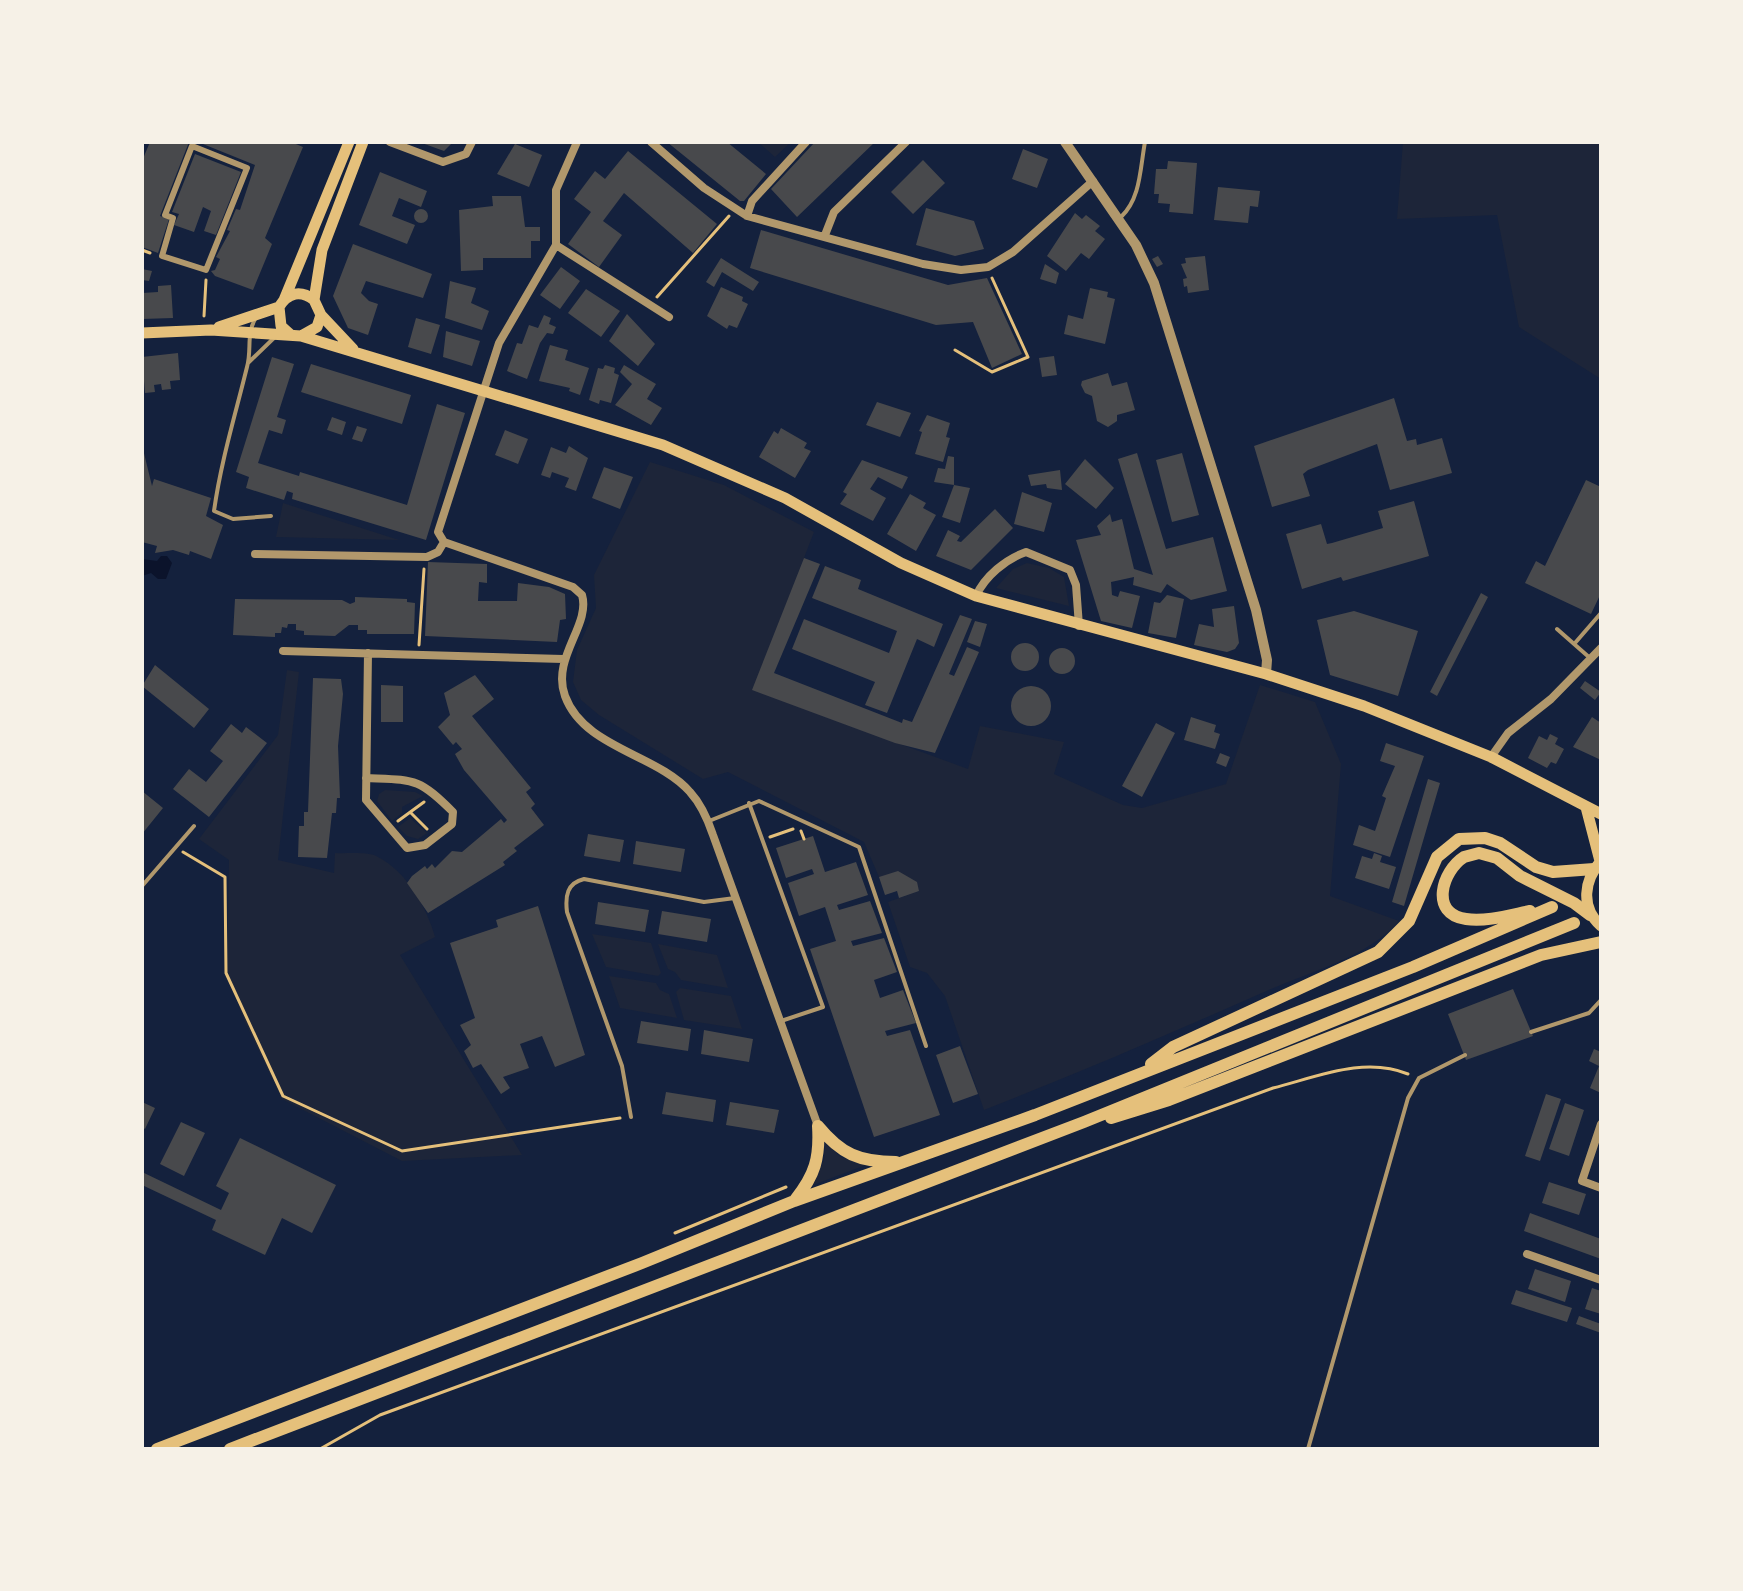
<svg xmlns="http://www.w3.org/2000/svg" width="1743" height="1591" viewBox="0 0 1743 1591" font-family="Helvetica,sans-serif">
<rect width="100%" height="100%" fill="#14213d"/>
<path fill="#1d2539" d="M758,142H791L775,157Z
M1403,142H1601V379L1519,327L1497,215L1397,219Z
M650,462L724,485L814,532L753,690L968,769L980,726L1064,742L1054,774L1123,805L1142,808L1226,784L1260,685L1315,702L1341,764L1330,896L1399,921C1369,956 1313,971 1271,989C1176,1031 1081,1072 984,1110L945,996L927,973L910,967L888,902L919,891L916,882L879,877L864,842L728,772L703,779L599,715L581,700L573,682L577,650L596,608L594,575Z
M283,503L399,540L276,537Z
M1027,563L1049,568L1064,577L1069,606L996,588L1013,569Z
M287,670L299,672L278,860L334,873L335,853C347,854 368,851 378,857C407,872 427,908 435,937L400,955L522,1155L402,1161L282,1099L245,1022L227,974L229,860L199,839L278,735Z
M385,790L415,792L423,796L402,807V813L392,821L377,801L379,794Z
M410,818L427,833L418,839L407,836L398,827Z
M592,934L651,943L661,973L658,976L606,967Z
M658,944L717,955L728,988L681,980L675,972L668,969Z
M609,976L656,983L660,990L669,994L677,1018L620,1008Z
M680,988L731,996L742,1029L684,1020L676,992Z
M825,1143L841,1157L866,1165L813,1185L824,1160Z"/>
<path fill="#0b132b" d="M161,556H167L172,563L166,579H158L151,573L142,576V559L157,561Z"/>
<path fill="#48494c" d="M150,142H189L160,216L169,219L158,253L142,247V161Z
M198,142H291L303,147L265,238L272,244L253,290L215,276L211,271L215,270L220,259L216,257L230,231L227,230L236,209L240,210L255,165Z
M419,142H453L444,151Z
M667,142H727L766,174L744,201H740Z
M815,142H875L797,217L771,189Z
M515,144L542,155L529,187L497,174Z
M1023,149L1048,159L1037,188L1012,179Z
M628,151L717,224L693,253L624,193L603,221L622,235L599,267L568,244L591,212L574,199L595,171L605,179Z
M195,154L241,172L216,235L204,231L211,211L203,207L194,232L174,225L179,214L172,212Z
M923,160L945,183L913,214L891,192Z
M1168,161L1197,163L1193,214L1169,212L1170,204L1158,203L1159,194H1154L1156,169H1167Z
M380,172L427,191L421,207L399,198L392,216L415,225L407,244L359,225Z
M1218,187L1260,191L1258,207L1250,206L1248,223L1214,220Z
M492,196H521L525,227H540V241H531V258H483V270L461,271L459,210L493,206Z
M926,208L974,221L984,249L955,256L916,245Z
M414 216a7 7 0 1 1 14 0a7 7 0 1 1-14 0Z
M1075,213L1082,219L1086,215L1100,226L1095,231L1105,239L1089,259L1081,253L1066,271L1047,256Z
M761,230L948,285L987,278L1022,354L992,368L973,322L936,325L750,268Z
M353,244L432,274L423,298L366,281L361,293L369,301L378,304L368,335L348,328L333,296Z
M1158,256L1163,264L1157,267L1152,259Z
M1205,256L1209,290L1188,293L1187,286L1184,287L1183,279L1187,278L1181,264L1186,263L1185,258Z
M721,258L759,282L753,291L722,272L714,287L706,282Z
M1045,264L1059,273L1056,284L1040,279Z
M561,267L580,281L560,309L540,295Z
M142,269L152,271L149,281L142,280Z
M450,281L476,288L471,303L489,311L482,330L445,318Z
M171,285L173,318L142,319V293L158,292V286Z
M721,287L743,297L742,301L748,304L737,328L729,325L727,329L707,316Z
M1090,288L1108,292L1107,297L1115,299L1105,344L1064,334L1068,315L1083,319Z
M586,289L620,311L601,337L568,313Z
M627,314L655,344L638,366L609,341Z
M544,315L551,318L549,324L556,327L553,334L547,333L540,343L527,379L507,371L517,343L522,344L529,325L538,328Z
M416,318L440,325L431,354L408,347Z
M446,331L480,341L472,366L443,357Z
M550,345L568,350L565,360L589,368L580,395L569,391L570,388L539,381Z
M178,353L180,380L170,381L171,389L162,390L161,384L154,385L155,392L145,393L142,357Z
M1054,356L1057,375L1042,377L1039,358Z
M272,357L294,364L277,417L286,420L282,434L269,430L258,463L299,476L300,472L407,505L437,404L465,413L426,540L292,499L293,493L287,491L284,500L246,488L249,477L236,472Z
M311,364L411,395L402,424L301,392Z
M605,365L615,368L614,373L619,375L611,403L600,400L599,404L589,400L598,368L603,369Z
M624,365L656,384L647,399L662,408L651,425L615,405L632,384L620,372Z
M1108,373L1112,386L1127,382L1135,410L1117,415V421L1108,427L1097,421L1092,396L1085,393L1081,385L1082,381Z
M1394,398L1407,441L1416,439L1417,445L1442,438L1452,473L1390,490L1377,444L1308,470L1303,474L1310,496L1272,507L1254,446Z
M877,402L911,413L900,437L866,425Z
M927,415L950,423L946,437L950,438L943,462L915,454L922,432L919,431Z
M332,417L346,422L342,435L327,430Z
M357,426L367,429L362,442L352,439Z
M781,428L807,443L804,448L811,451L795,478L759,457L774,431L778,434Z
M505,430L528,439L518,464L495,455Z
M142,445L152,486L154,479L211,498L206,516L223,525L211,559L190,551L189,555L173,550L155,553L157,546L142,542Z
M569,446L588,458L576,491L565,487L569,478L552,472L550,478L541,475L551,447L566,453Z
M1137,453L1166,549L1213,537L1227,591L1191,600L1167,584L1161,593L1133,585L1134,577L1111,582L1112,595L1118,597L1120,591L1140,596L1132,628L1101,621L1076,540L1101,535L1097,526L1110,514L1112,522L1122,519L1134,569L1153,575L1118,459Z
M1182,453L1199,515L1172,522L1156,460Z
M948,456L954,457V485L934,482L938,468L945,469Z
M1085,459L1114,488L1096,509L1065,484Z
M862,460L908,477L902,489L878,477L870,489L886,498L873,521L840,504L847,494L843,492Z
M604,467L633,477L620,509L592,498Z
M1060,470L1062,490L1047,488L1046,484L1031,486L1028,475Z
M1586,480L1601,487V593L1591,614L1525,583L1536,561L1545,566Z
M954,485L970,488L960,523L942,517Z
M1022,492L1052,503L1044,532L1014,524Z
M910,494L926,503L923,508L936,515L916,551L887,534Z
M1414,501L1429,556L1343,581L1341,577L1302,589L1286,534L1321,524L1327,544L1332,543L1383,528L1378,511Z
M995,509L1013,528L971,570L936,556L948,530L960,536L957,541L961,542Z
M804,558L820,564L774,673L902,723L903,719L912,722L960,615L972,619L949,674L954,676L967,647L979,652L935,753L895,743L752,690Z
M428,562L487,564V583L479,582L478,601H517L518,583L549,587L565,594L566,619L560,620L557,642L425,636Z
M825,566L861,580L858,589L943,624L934,647L917,639L887,713L865,705L875,682L792,649L804,619L889,653L897,631L812,598Z
M1481,593L1488,597L1437,696L1430,692Z
M1167,595L1184,599L1176,638L1148,633L1154,602L1160,603Z
M355,597L407,599V602L415,603L414,634H367V630H358V625H349L335,636L304,635V631L296,630V624H288L287,628L282,627L281,633H275V637L233,635L235,599L342,600L350,604L355,602Z
M1234,606L1239,643L1235,649L1227,652L1194,645L1199,624L1214,627L1212,609Z
M1354,611L1418,631L1398,696L1330,675L1317,620Z
M975,621L987,624L980,647L967,642Z
M1011 657a14 14 0 1 1 28 0a14 14 0 1 1-28 0Z
M1049 661a13 13 0 1 1 26 0a13 13 0 1 1-26 0Z
M155,665L209,709L194,728L142,686Z
M475,675L494,699L472,716L531,788L526,792L535,804L531,808L544,825L514,848L517,851L503,862L505,865L428,913L407,883L412,876L425,866L427,869L432,864L435,868L452,851L462,852L501,819L504,823L507,820L464,770L455,754L462,749L456,742L453,745L438,727L450,715L444,693Z
M313,678L341,679L343,694L338,746L340,798H337L336,813H332L327,858L298,857L299,826H304V812H308Z
M1585,681L1601,692L1595,700L1580,688Z
M381,685L403,686V722H381Z
M1011 706a20 20 0 1 1 40 0a20 20 0 1 1-40 0Z
M1191,717L1216,725L1214,732L1220,734L1215,749L1184,740Z
M1592,717L1601,723V760L1573,747Z
M1156,723L1175,733L1142,797L1122,786Z
M231,724L242,733L246,727L267,743L209,817L173,789L189,769L206,782L223,761L210,751Z
M1550,734L1558,738L1555,744L1564,749L1556,764L1551,762L1547,768L1528,758L1539,736L1547,740Z
M1386,743L1424,756L1390,857L1353,845L1359,825L1375,831L1386,798L1382,796L1395,766L1380,761Z
M1220,753L1230,757L1226,767L1216,763Z
M1428,779L1440,783L1404,906L1392,902Z
M142,791L163,808L142,834Z
M588,834L624,840L620,862L584,856Z
M813,836L825,872L856,862L868,895L837,905L839,910L870,901L882,933L851,941L853,946L884,938L897,972L874,980L880,998L903,990L916,1023L885,1031L887,1036L910,1030L940,1115L874,1137L810,949L836,941L825,907L799,916L788,883L814,874L812,869L786,878L776,848Z
M636,841L685,849L681,872L633,864Z
M1374,853L1382,856L1380,862L1396,867L1389,889L1355,878L1362,856L1372,859Z
M898,871L917,882L919,891L899,898L897,891L885,895L879,877Z
M598,902L649,910L645,932L595,924Z
M538,906L585,1055L555,1067L542,1036L520,1044L529,1068L503,1077L510,1088L501,1094L481,1064L473,1068L464,1051L471,1045L460,1025L475,1018L450,943L498,927L496,920Z
M662,911L711,919L707,942L658,934Z
M1513,989L1533,1036L1466,1060L1448,1014Z
M641,1021L691,1029L688,1051L637,1043Z
M704,1030L753,1039L749,1062L701,1054Z
M960,1046L978,1094L953,1103L936,1055Z
M1594,1049L1601,1052V1093L1590,1088L1599,1066L1589,1061Z
M666,1092L716,1100L713,1122L662,1114Z
M1546,1094L1561,1099L1540,1161L1525,1156Z
M142,1102L155,1108L145,1129L142,1127Z
M730,1102L779,1110L774,1133L726,1125Z
M1565,1103L1584,1110L1569,1156L1549,1149Z
M181,1122L205,1133L184,1176L160,1164Z
M240,1138L336,1185L312,1233L282,1218L265,1255L212,1230L216,1220L142,1185V1172L221,1210L229,1193L216,1186Z
M1549,1182L1586,1194L1579,1215L1542,1203Z
M1530,1213L1601,1239V1259L1524,1231Z
M1535,1269L1571,1281L1565,1302L1528,1289Z
M1592,1288L1601,1291V1314L1585,1309Z
M1516,1290L1572,1308L1567,1322L1511,1304Z
M1579,1316L1601,1324V1333L1576,1324Z"/>
<g fill="none" stroke-linecap="round" stroke-linejoin="round">
<path stroke="#e5c07b" stroke-width="3" d="M142,250L150,253
M657,297L729,216
M204,316L206,280
M955,350L992,372L1028,357L992,278
M419,645L424,569
M410,812L427,829
M398,821L424,802
M801,831L804,839
M770,837L793,829
M183,852L225,877L226,973L283,1096L402,1151L620,1118
M675,1233L786,1187
M320,1449L380,1415L1273,1088C1317,1077 1364,1056 1408,1074"/>
<path stroke="#b1986c" stroke-width="4" d="M1121,217C1141,198 1140,168 1145,142
M255,319C246,336 252,349 247,367C235,416 221,461 214,511L233,519L271,516
M249,362L276,336
M1557,629L1590,658
M1575,643L1601,613
M749,803L823,1007L781,1021
M709,821L759,801L859,847L926,1046
M142,886L194,826
M1531,1032L1589,1013L1601,1000
M631,1117L622,1066L567,912C565,896 567,883 584,879L704,902L735,898
M1308,1449L1408,1098L1419,1078L1465,1055"/>
<path stroke="#b1986c" stroke-width="6" d="M192,146L247,168L206,270L162,256L173,218L165,215Z"/>
<path stroke="#b1986c" stroke-width="8" d="M390,142L443,162L466,154L472,142
M651,142L704,188L747,216L923,264L961,270L988,267L1013,252L1093,181
M747,216L752,201L806,142
M825,235L834,212L906,142
M556,245L669,317
M444,542L573,587L582,595C591,625 551,658 565,696C584,748 657,754 690,792C701,804 708,820 713,835L818,1126
M444,542L438,532L499,343L556,245V190L577,142
M255,554L427,557L438,552L444,542
M976,596C985,576 1006,559 1026,552L1070,570L1076,585L1079,626
M283,651L563,659
M1491,757L1508,733L1551,699L1601,648
M366,778C414,780 418,777 453,812L452,824L425,845L407,848L366,800L368,653
M1601,1124L1582,1181L1601,1188
M1527,1254L1601,1280"/>
<path stroke="#b1986c" stroke-width="10" d="M1065,142L1136,245L1154,283L1256,610L1267,660L1266,674"/>
<path stroke="#e5c07b" stroke-width="11" d="M284,300L349,142
M314,300L322,250L363,142
M321,315L353,349
M219,327L279,307
M142,333L211,330L301,336L663,445L785,498L901,563L976,596L1266,674L1364,706L1491,757L1601,814
M291,335L281,326L279,307C288,292 301,290 314,300L321,315L317,327L301,336
M1586,807L1600,861
M1601,861C1584,880 1580,907 1601,926"/>
<path stroke="#e5c07b" stroke-width="12" d="M1530,911C1510,915 1486,922 1466,919C1429,914 1442,871 1464,857L1479,853L1497,858L1520,876L1574,903L1590,915
M1151,1064L1173,1047L1378,952L1409,921L1437,857L1459,839L1485,838L1500,843L1536,867L1553,872L1594,869
M1111,1118L1169,1100L1541,955L1601,942
M818,1126C841,1154 859,1162 896,1162
M795,1200C815,1175 820,1158 818,1126
M157,1449L642,1263L794,1201L1035,1115L1413,967L1552,907
M230,1449L1084,1122L1574,923"/>
</g>
<rect width="1743" height="1591" fill="none" stroke="#f6f1e7" stroke-width="288"/>
</svg>
